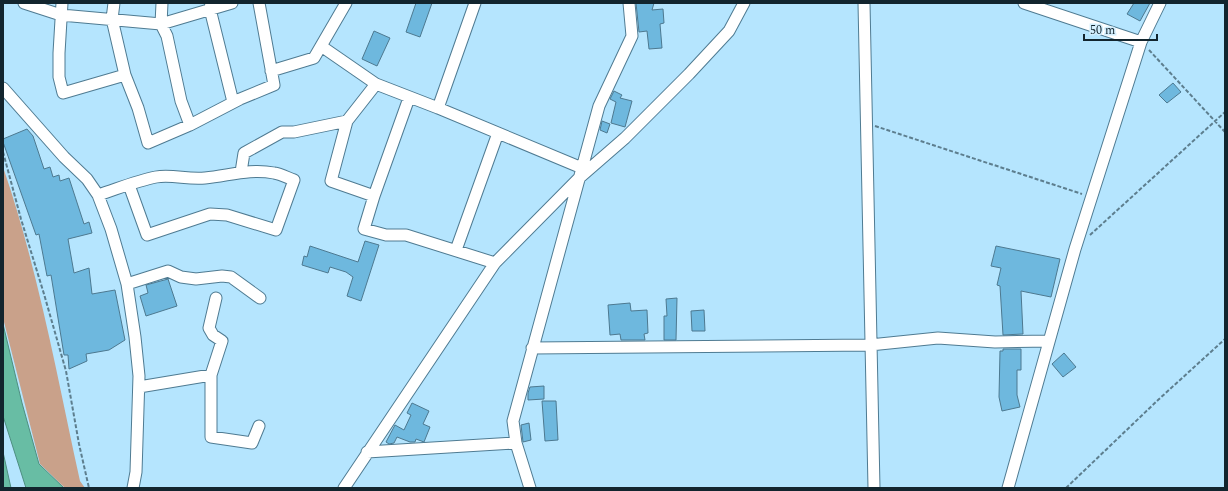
<svg xmlns="http://www.w3.org/2000/svg" width="1228" height="491" viewBox="0 0 1228 491" font-family="Spectral,serif">
<rect width="100%" height="100%" fill="#b5e5fe"/>
<path fill="#c9a18a" d="M3,167C38,269 57,376 80,481L85,488H65L40,464L3,318Z"/>
<path fill="#68bda4" stroke="#4e8f81" d="M3,324L22,403L39,464L64,488H26L3,416Z
M3,451V452L11,488H3Z"/>
<path fill="#6eb8de" stroke="#4d7990" d="M416,3H432L420,37L406,32Z
M636,3H654L652,10L663,9L664,23L660,24L662,48L649,49L647,31L639,32Z
M1134,3H1150L1140,21L1127,14Z
M374,31L390,38L377,66L362,59Z
M1173,83L1181,92L1167,103L1159,95Z
M614,91L622,95L620,98L632,101L625,127L611,123L616,102L610,99Z
M602,121L610,124L607,133L600,130Z
M27,129L33,136L44,169L50,167L53,177L59,175L60,181L69,178L84,224L89,222L92,233L68,239L74,273L89,268L92,294L115,290L125,340L109,350L86,354L87,361L69,369L68,355H64L51,275L47,276L39,234L36,235L3,142V139Z
M365,241L379,245L361,301L347,296L353,277L346,272L330,267L328,273L302,265L304,256L307,257L310,246L358,262Z
M996,246L1060,259L1051,297L1021,291L1023,334L1003,335L1000,286L997,285L1001,268L991,266Z
M168,279L177,306L146,316L140,296L148,293L146,285Z
M677,298L676,340H664V316H667L666,299Z
M630,303L631,311L647,310L648,333L644,334L645,340H621L620,334L610,335L608,305Z
M704,310L705,331H692L691,311Z
M1003,349H1021V370H1017V395L1020,407L1002,411L999,397L1000,351H1003Z
M1064,353L1076,367L1063,377L1052,364Z
M544,386V399L528,400V393L530,387Z
M542,401H556L558,440L545,441Z
M412,403L429,411L423,424L430,427L424,442L416,439L415,442H410L397,437L394,443L389,444L386,442L395,425L404,430L411,415L407,413Z
M529,423L531,440L523,442L521,425Z"/>
<g fill="none" stroke-linecap="round" stroke-linejoin="round">
<defs>
<path id="minor" d="M24,3L61,15L161,24L232,3
M62,3L59,53V77L63,93L125,75L138,108L148,143L190,125L240,99L274,85L259,3
M114,3L112,19L125,75
M162,3L161,24L167,36L181,101L190,125
M211,3L210,9L233,102
M346,3L321,46L376,84L438,108L582,168
M864,3L874,488
M1024,3L1141,42
M271,71L314,58L321,46
M3,88L64,157L87,179L98,195L111,229L127,284L135,337L139,376L136,472L133,488
M409,98L374,196L364,229L386,235H406L495,263
M438,108L475,3
M347,121L331,181L374,196
M241,172L244,153L282,132H294L347,121L376,84
M98,195C117,189 136,181 156,177C172,174 188,180 205,178C228,176 250,168 274,173C281,174 288,178 294,180L276,230L227,215L210,214L147,235L129,185
M456,250L498,133
M127,284L168,271L181,277L196,279L222,276L231,277L260,298
M532,348L870,345L938,338L995,342L1049,341
M211,375V437L252,443L259,426
M139,387L211,375L222,341L213,335L209,328L216,298
M367,452L516,443
M344,488L495,263L579,178L625,138L689,74L729,31L744,3
M530,488L516,443L513,421L599,106L632,36L629,3
M1008,488L1075,249L1141,42L1160,3"/>
</defs>
<use href="#minor" stroke="#4f7b92" stroke-width="13"/>
<path stroke="#5d7e8e" stroke-width="2" stroke-dasharray="4 2" stroke-linecap="butt" d="M1149,50L1225,132
M875,126L1082,194
M3,152L21,219L44,294L66,371L79,444L89,488
M1090,235L1225,112
M1066,488L1158,400L1225,339"/>
<use href="#minor" stroke="#fff" stroke-width="11"/>
</g>
<rect width="1228" height="491" fill="none" stroke="#12252e" stroke-width="8"/>
<path d="M1084 34v6h73v-6" fill="none" stroke="#12252e" stroke-width="2"/>
<text x="1090" y="34" font-size="12" fill="#12252e" stroke="#d3effe" stroke-width="3" paint-order="stroke">50 m</text>
</svg>
